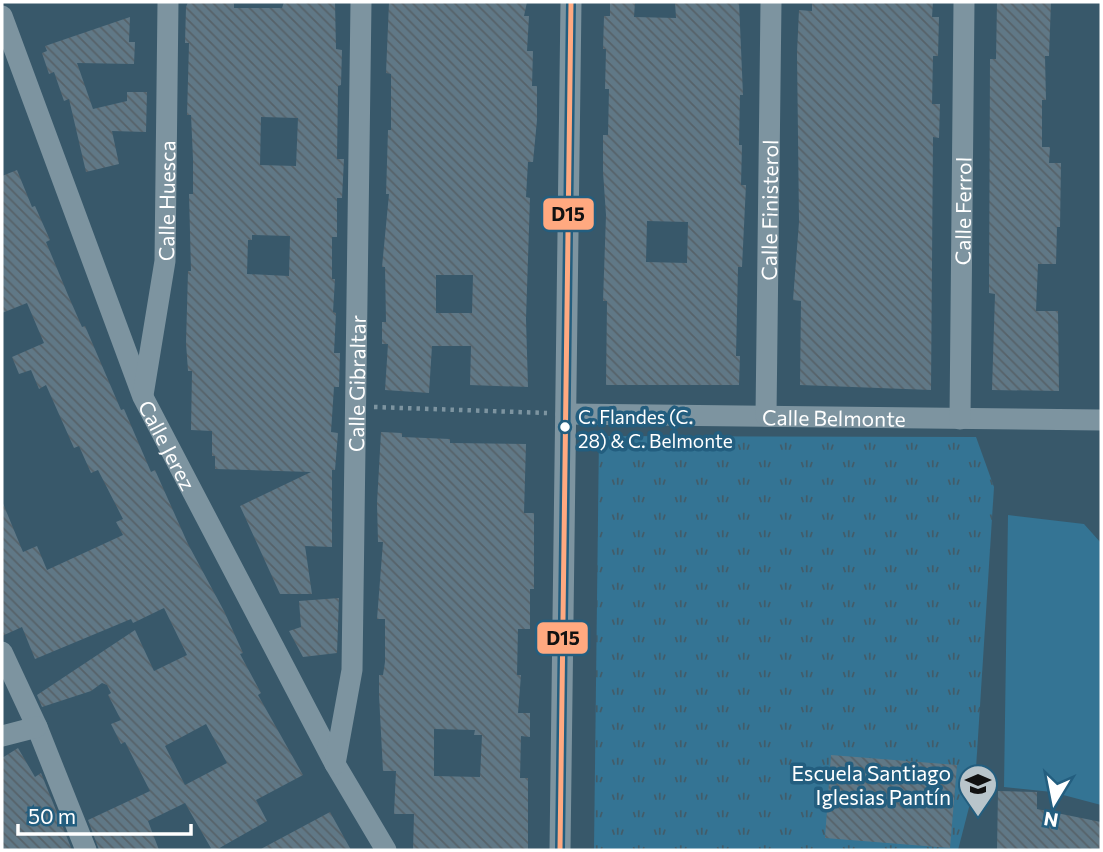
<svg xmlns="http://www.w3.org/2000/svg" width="1103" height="852" viewBox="0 0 1103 852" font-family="Commissioner,sans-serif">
<defs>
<pattern id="park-tufts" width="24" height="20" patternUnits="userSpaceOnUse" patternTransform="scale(1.75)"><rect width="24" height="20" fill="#347494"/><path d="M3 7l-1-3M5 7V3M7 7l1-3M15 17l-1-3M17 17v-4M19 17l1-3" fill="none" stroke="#425c69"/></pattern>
<pattern id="building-back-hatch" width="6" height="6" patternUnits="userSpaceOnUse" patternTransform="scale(1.75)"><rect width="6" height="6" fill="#607886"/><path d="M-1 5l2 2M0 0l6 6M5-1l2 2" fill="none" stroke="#566269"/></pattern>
</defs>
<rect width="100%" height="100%" fill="#38586a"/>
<path fill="#347494" d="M1008,515L1084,524L1101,543V805L1052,792L1004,787Z"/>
<path fill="url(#park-tufts)" d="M599,436L976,437L994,487L975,784L958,850H594Z"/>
<path fill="url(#building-back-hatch)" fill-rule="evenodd" d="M188,2H234V8H282L284,2H335L336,49L342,50L341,85L338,86L337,159H344L342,198H337V237H332V279H335L333,312L336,313L334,353H340L339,387H334L331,432L338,433L335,470H332V547L305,546L312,594H280L240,506L311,472L215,469V456H212V431L191,430L192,371H188L186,343L188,271H191L189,194H193V159L191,115H187L189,43H185L186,7ZM261,117L298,118L296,166L260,165ZM252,235L290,236L289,276L247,274L248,240H252Z
M389,2H527L524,16H529L527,51H533L532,86H537V120L533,162H528L526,197L530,198L526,319L528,387L470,385L471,346H432L429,393L385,390L388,344H382V322H386L385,267H382L389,194H386L388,130H391V74L386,73ZM436,275H473L472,313H436Z
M610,2H635L634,17L676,18L675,2H739L743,95H740L739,145H742L741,185H746L742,267H738L736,356H740L739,385H606L607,301H603L606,215L603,172V135H608L609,89H605L606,49H603L604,16H610ZM647,221L688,222L687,263L646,262Z
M812,2H933L932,17H939L938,56H933L932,104H940L939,138L933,137L931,390L800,385L801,301L793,300L799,222L797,53L799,10L812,11Z
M997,2H1051L1049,56H1045L1046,100H1042V147H1050L1049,163H1061L1060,227H1057L1056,264H1038L1036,311H1058L1059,391L992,390L995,294L989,293L990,59H996Z
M130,17L129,42H135L134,64L77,63L93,109L127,101V92H147L146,132L112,131L119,164L86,172L69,99L64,101L54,72L49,74L42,53L47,51L45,46Z
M17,170L32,207L35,206L50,240L46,242L68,295L82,327L85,326L121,410L124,409L151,472L155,470L188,544L224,611L243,653L240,654L261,693L258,695L303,775L256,800L267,821L216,850H212L185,803L148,821L159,850H99L88,820L150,791L125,742L121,744L111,724L121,720L108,695L111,693L107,685L102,683L91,691L42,707L37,695L135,630L154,671L187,655L164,608L133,623L131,619L35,659L22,627L2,636V501L23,552L37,546L47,570L123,535L116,522L123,519L98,470L91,473L79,446L74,448L46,385L39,389L31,370L19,374L12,357L44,343L27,303L2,313V176ZM206,724L227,763L185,785L165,746Z
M381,432L402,433V437L450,439V443L526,444L524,513H534V589H530V629H518L517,675H521L518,713H530V737L521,736L520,778H528V850H413L414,814H394L396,771H383L379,695V675H383L385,662V619H377L383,542H378L377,503ZM434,729L475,730L474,735H482L480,777L434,776Z
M339,598L337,653L303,657L289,631L301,627L299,601Z
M18,748L35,777L41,773L72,850H2V758Z
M831,755L957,765L950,848L825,838Z
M998,791L1037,792V809L1101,822V850H997Z
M330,812L351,850H259Z"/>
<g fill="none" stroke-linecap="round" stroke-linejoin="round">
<path stroke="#7d94a0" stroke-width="4.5" stroke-dasharray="3.5 5" stroke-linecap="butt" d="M374,407L547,413"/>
<g stroke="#7d94a0" stroke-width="21">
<path id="s1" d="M2,16L143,397L335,764L386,850"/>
<path id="s2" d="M143,395L165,261L168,2"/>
<path id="s3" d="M566,414L1101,420"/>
<path id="s4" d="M766,416L771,2"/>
<path id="s5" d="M960,419L964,2"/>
<path d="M2,652L37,727L86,850"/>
<path d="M2,736L37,727"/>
<path id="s6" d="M335,764L352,670L361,2"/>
<path d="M560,850L571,2"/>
</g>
<defs>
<path id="bus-1" d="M560,850L571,2"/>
</defs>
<use href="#bus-1" stroke="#235e7f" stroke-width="10"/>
<use href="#bus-1" stroke="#ffa980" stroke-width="5"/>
</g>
<defs>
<symbol id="school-pin" viewBox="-11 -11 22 30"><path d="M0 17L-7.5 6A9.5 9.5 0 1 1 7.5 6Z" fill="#b9c5cb" stroke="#235e7f"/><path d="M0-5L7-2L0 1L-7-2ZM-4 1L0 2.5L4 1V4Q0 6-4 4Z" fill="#111"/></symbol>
</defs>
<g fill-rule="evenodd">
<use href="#school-pin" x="956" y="762" width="44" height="60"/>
</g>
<circle fill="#fff" stroke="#235e7f" stroke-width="2.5" cx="565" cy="427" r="6"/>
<g text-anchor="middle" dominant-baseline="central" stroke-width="7" stroke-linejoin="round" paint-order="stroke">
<g font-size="19" fill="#fff" stroke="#235e7f" text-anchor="start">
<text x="578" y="416">C. Flandes (C.<tspan x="578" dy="24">28) &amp; C. Belmonte</tspan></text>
</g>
<g font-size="21" fill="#fff" stroke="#235e7f">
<text stroke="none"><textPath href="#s2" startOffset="196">Calle Huesca</textPath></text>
<text stroke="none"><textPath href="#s4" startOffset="206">Calle Finisterol</textPath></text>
<text stroke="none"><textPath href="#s5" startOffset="208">Calle Ferrol</textPath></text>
<text stroke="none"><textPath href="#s6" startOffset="382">Calle Gibraltar</textPath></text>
<text stroke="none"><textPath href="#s3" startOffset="268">Calle Belmonte</textPath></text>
<text stroke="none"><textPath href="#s1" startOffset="460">Calle Jerez</textPath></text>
</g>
<g font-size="21" fill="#fff" stroke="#235e7f" text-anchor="end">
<text x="951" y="772">Escuela Santiago<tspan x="951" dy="24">Iglesias Pantín</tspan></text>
</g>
</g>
<g stroke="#235e7f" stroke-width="2.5">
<rect x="542" y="197" width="53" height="34" rx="7" fill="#ffa980"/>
<rect x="536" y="621" width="53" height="34" rx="7" fill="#ffa980"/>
</g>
<g font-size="19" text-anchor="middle" font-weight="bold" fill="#111">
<text x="568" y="221">D15</text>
<text x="563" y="645">D15</text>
</g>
<rect width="1103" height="852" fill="none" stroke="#ffffff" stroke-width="7"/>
<g transform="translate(1054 803) rotate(190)" stroke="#235e7f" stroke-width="5" paint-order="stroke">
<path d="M0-5L12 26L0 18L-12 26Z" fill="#ffffff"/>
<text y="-10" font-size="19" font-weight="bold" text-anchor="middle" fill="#ffffff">N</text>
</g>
<path d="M18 824v10h173v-10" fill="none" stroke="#ffffff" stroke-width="3.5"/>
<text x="28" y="824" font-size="21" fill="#ffffff" stroke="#235e7f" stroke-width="5" paint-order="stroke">50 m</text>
</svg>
